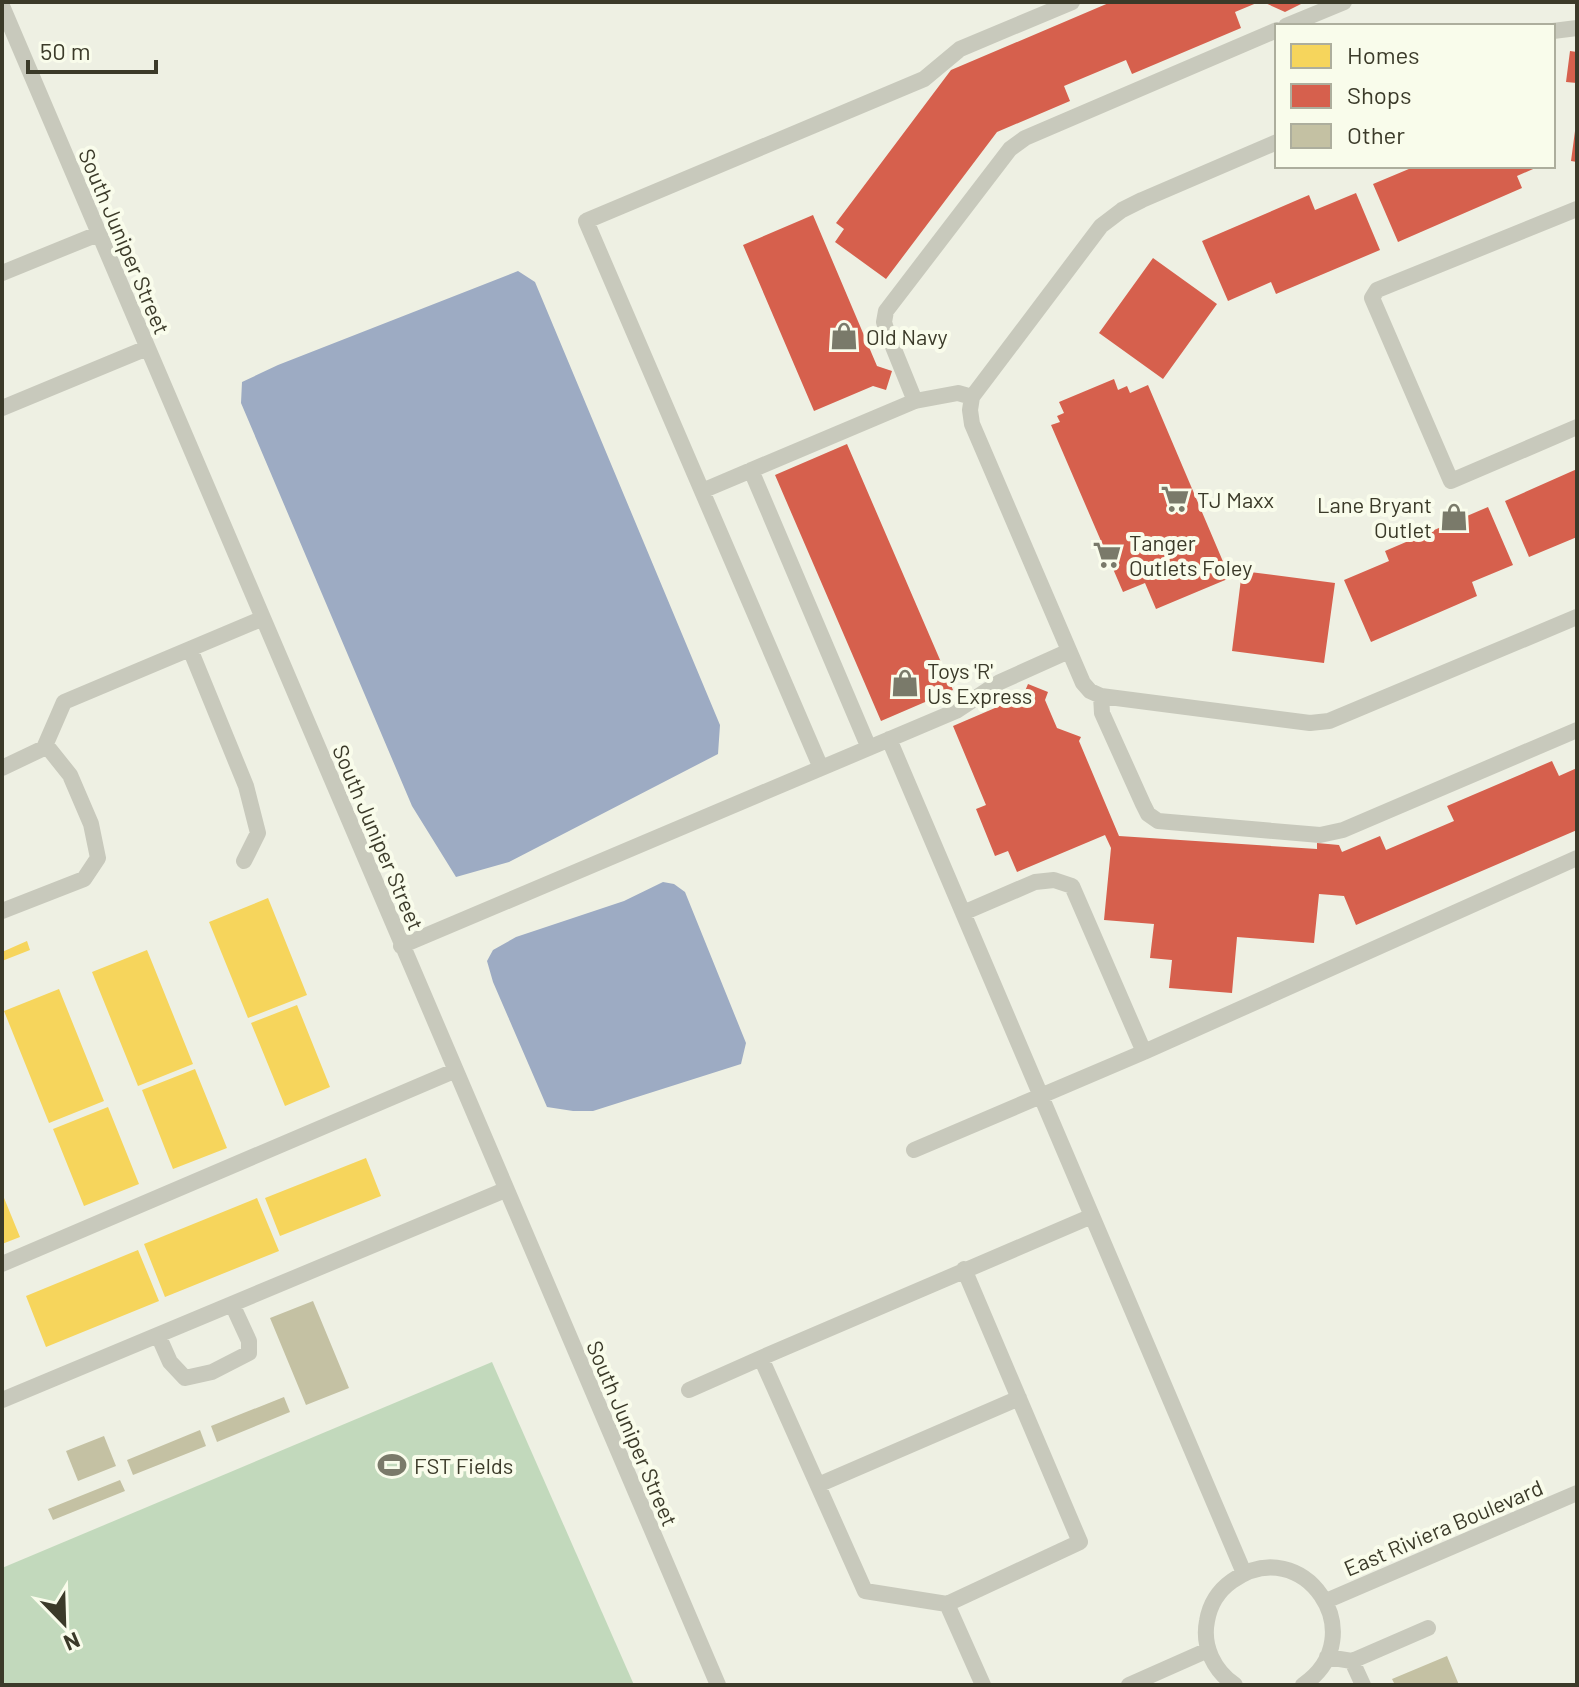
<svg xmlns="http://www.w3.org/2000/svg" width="1579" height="1687" viewBox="0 0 1579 1687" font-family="Barlow,sans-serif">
<rect width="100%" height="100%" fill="#eef0e3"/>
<path fill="#c2d9bc" d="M492,1362L634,1685H2V1568Z"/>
<path fill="#9dabc3" d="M518,271L535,282L720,725L718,754L509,862L456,877L412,806L241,403L242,382L278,365Z
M663,882L674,884L685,892L746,1043L741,1064L593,1111H573L547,1107L493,982L487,961L493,950L516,937L624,901Z"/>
<path fill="#f6d55c" d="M268,898L307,995L248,1018L209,922Z
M27,941L30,950L2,961V952Z
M147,950L193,1064L138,1086L92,972Z
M59,989L104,1101L49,1123L4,1011Z
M297,1005L330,1087L285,1106L251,1023Z
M195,1069L227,1148L173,1169L142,1090Z
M108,1107L139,1184L84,1206L53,1129Z
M366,1158L381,1196L280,1236L265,1198Z
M2,1193L20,1237L2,1244Z
M257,1198L279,1251L165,1297L144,1244Z
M138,1250L159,1301L46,1347L26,1296Z"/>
<path fill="#d6604d" d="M1111,2H1259L1235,12L1241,28L1132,74L1126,60L1064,86L1070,101L997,132L886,279L835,242L844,229L836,223L951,70Z
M1263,2H1305L1285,12Z
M1570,51L1577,52V83L1566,82Z
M1575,131H1577V162L1571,161Z
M1416,166H1540L1517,176L1522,188L1398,242L1373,184Z
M1356,193L1380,250L1276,294L1271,282L1228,301L1202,241L1309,195L1315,210Z
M813,215L877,366L892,371L886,390L873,386L814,411L743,245Z
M1153,258L1217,304L1163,379L1099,333Z
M1114,379L1118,390L1127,386L1130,393L1148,385L1230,578L1156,609L1145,583L1123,592L1051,425L1060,422L1057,416L1064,413L1059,402Z
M847,444L953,690L881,721L775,475Z
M1577,469V537L1529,557L1505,501Z
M1488,507L1513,565L1472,582L1477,596L1371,642L1344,580L1389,561L1385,551Z
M1242,571L1335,583L1324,663L1232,651Z
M1028,684L1048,692L1045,700L1057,728L1081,737L1079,741L1119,836L1317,849V843L1339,845L1342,852L1380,836L1386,850L1454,821L1447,806L1552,761L1559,776L1577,768V830L1356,925L1344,896L1319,894L1314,943L1237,937L1232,993L1169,988L1172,960L1150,958L1154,924L1104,920L1111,848L1105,835L1017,872L1008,851L995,856L976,809L986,805L953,726L1002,705L1001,701L1025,691Z"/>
<path fill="#c4c1a3" d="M313,1301L349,1388L306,1405L270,1318Z
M284,1397L290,1412L217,1442L211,1426Z
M200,1430L206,1446L133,1475L127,1460Z
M104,1436L116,1466L78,1481L66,1451Z
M120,1480L125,1491L53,1520L48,1509Z
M1447,1656L1459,1685H1395L1392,1679Z"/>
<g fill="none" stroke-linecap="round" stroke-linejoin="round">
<path stroke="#c8c9bc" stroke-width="16" d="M2,6L718,1685
M1286,26L1344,2
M1553,31L1577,28
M1277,142L1142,200L1122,210L1101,226L972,397L970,410L972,424L1083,683L1090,691L1101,696L1310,723L1329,721L1577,617
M1577,209L1377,290L1372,298L1451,481L1577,427
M2,273L98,234
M915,401L887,332L884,322L886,311L1010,149L1025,138L1277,30
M2,408L147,348
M751,470L869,748
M702,491L915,401L958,393L972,397
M190,649L246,786L258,833L244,861
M1101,696L1102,713L1143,804L1148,814L1158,821L1320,835L1343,830L1577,730
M889,739L1244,1573
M2,768L44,748L64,702L261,619
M821,768L586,221L924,79L960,49L1072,2
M2,911L84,879L98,858L91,824L70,775L46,745
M963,913L1035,882L1054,880L1072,886L1144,1052L1577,858
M401,946L956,711L1000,682L1069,651
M914,1150L1144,1052
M2,1264L454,1071
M158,1335L170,1362L185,1378L212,1372L249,1353V1341L232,1304
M689,1390L761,1358
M2,1400L505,1190
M818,1485L1019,1398
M1326,1601L1577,1493
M947,1604L1080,1542L964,1269
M1327,1657L1352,1661L1428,1628
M1352,1661L1363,1685
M983,1685L947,1604L865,1591L761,1358L1092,1216
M1129,1685L1208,1650
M1235,1685C1214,1671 1202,1646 1207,1621C1210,1603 1218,1591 1232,1581C1303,1530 1375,1636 1303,1685"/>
</g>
<defs>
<symbol id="shop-bare" viewBox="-9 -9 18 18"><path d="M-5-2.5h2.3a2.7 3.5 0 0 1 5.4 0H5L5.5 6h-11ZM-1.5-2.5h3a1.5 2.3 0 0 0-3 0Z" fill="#7a7a6a" stroke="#f9fceb" stroke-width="2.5" paint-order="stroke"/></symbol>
<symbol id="supermarket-bare" viewBox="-9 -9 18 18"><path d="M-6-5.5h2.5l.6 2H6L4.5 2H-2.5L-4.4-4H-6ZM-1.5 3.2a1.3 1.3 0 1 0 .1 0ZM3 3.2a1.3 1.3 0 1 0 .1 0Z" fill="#7a7a6a" stroke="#f9fceb" stroke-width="2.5" paint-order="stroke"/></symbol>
<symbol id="stadium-bare" viewBox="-9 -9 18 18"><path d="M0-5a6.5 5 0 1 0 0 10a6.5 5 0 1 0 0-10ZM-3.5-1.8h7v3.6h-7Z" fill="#7a7a6a" stroke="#f9fceb" stroke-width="2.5" paint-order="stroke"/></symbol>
</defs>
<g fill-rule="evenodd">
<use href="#shop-bare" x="824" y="316" width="40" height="40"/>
<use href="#supermarket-bare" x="1155" y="479" width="40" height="40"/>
<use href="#shop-bare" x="1434" y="497" width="40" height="40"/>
<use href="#supermarket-bare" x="1087" y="535" width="40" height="40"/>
<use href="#shop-bare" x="885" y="663" width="40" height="40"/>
<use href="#stadium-bare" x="372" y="1445" width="40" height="40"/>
</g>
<g text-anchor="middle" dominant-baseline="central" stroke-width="8" stroke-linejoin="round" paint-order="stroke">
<g font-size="22" fill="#3b3a29" stroke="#f9fceb">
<text transform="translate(125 241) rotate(67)">South Juniper Street</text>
<text transform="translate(379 837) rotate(67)">South Juniper Street</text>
<text transform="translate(633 1433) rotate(67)">South Juniper Street</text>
<text transform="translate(1443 1527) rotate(-23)">East Riviera Boulevard</text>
</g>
<g font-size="22" fill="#3b3a29" stroke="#f9fceb" text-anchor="start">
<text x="866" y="336">Old Navy</text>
<text x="1197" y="499">TJ Maxx</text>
<text x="1432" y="504" text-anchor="end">Lane Bryant<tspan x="1432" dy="25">Outlet</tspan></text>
<text x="1129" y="542">Tanger<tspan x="1129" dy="25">Outlets Foley</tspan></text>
<text x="927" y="670">Toys 'R'<tspan x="927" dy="25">Us Express</tspan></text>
<text x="414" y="1465">FST Fields</text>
</g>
</g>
<rect width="1579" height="1687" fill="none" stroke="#3b3a29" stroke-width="8"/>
<rect x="1275" y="24" width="280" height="144" fill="#f9fceb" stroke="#adae9d" stroke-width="2"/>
<rect x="1291" y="44" width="40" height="24" fill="#f6d55c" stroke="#adae9d" stroke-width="2"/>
<text x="1347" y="64" font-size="24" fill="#3b3a29">Homes</text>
<rect x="1291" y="84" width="40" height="24" fill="#d6604d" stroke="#adae9d" stroke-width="2"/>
<text x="1347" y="104" font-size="24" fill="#3b3a29">Shops</text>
<rect x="1291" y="124" width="40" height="24" fill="#c4c1a3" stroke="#adae9d" stroke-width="2"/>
<text x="1347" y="144" font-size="24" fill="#3b3a29">Other</text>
<g transform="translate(64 1623) rotate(157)" stroke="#f9fceb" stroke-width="6" paint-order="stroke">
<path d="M0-6L14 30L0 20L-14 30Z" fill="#3b3a29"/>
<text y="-12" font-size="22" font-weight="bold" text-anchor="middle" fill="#3b3a29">N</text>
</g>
<path d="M28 60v12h128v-12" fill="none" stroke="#3b3a29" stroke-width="4"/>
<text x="40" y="60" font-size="24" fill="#3b3a29" stroke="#f9fceb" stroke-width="6" paint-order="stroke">50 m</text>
</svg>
